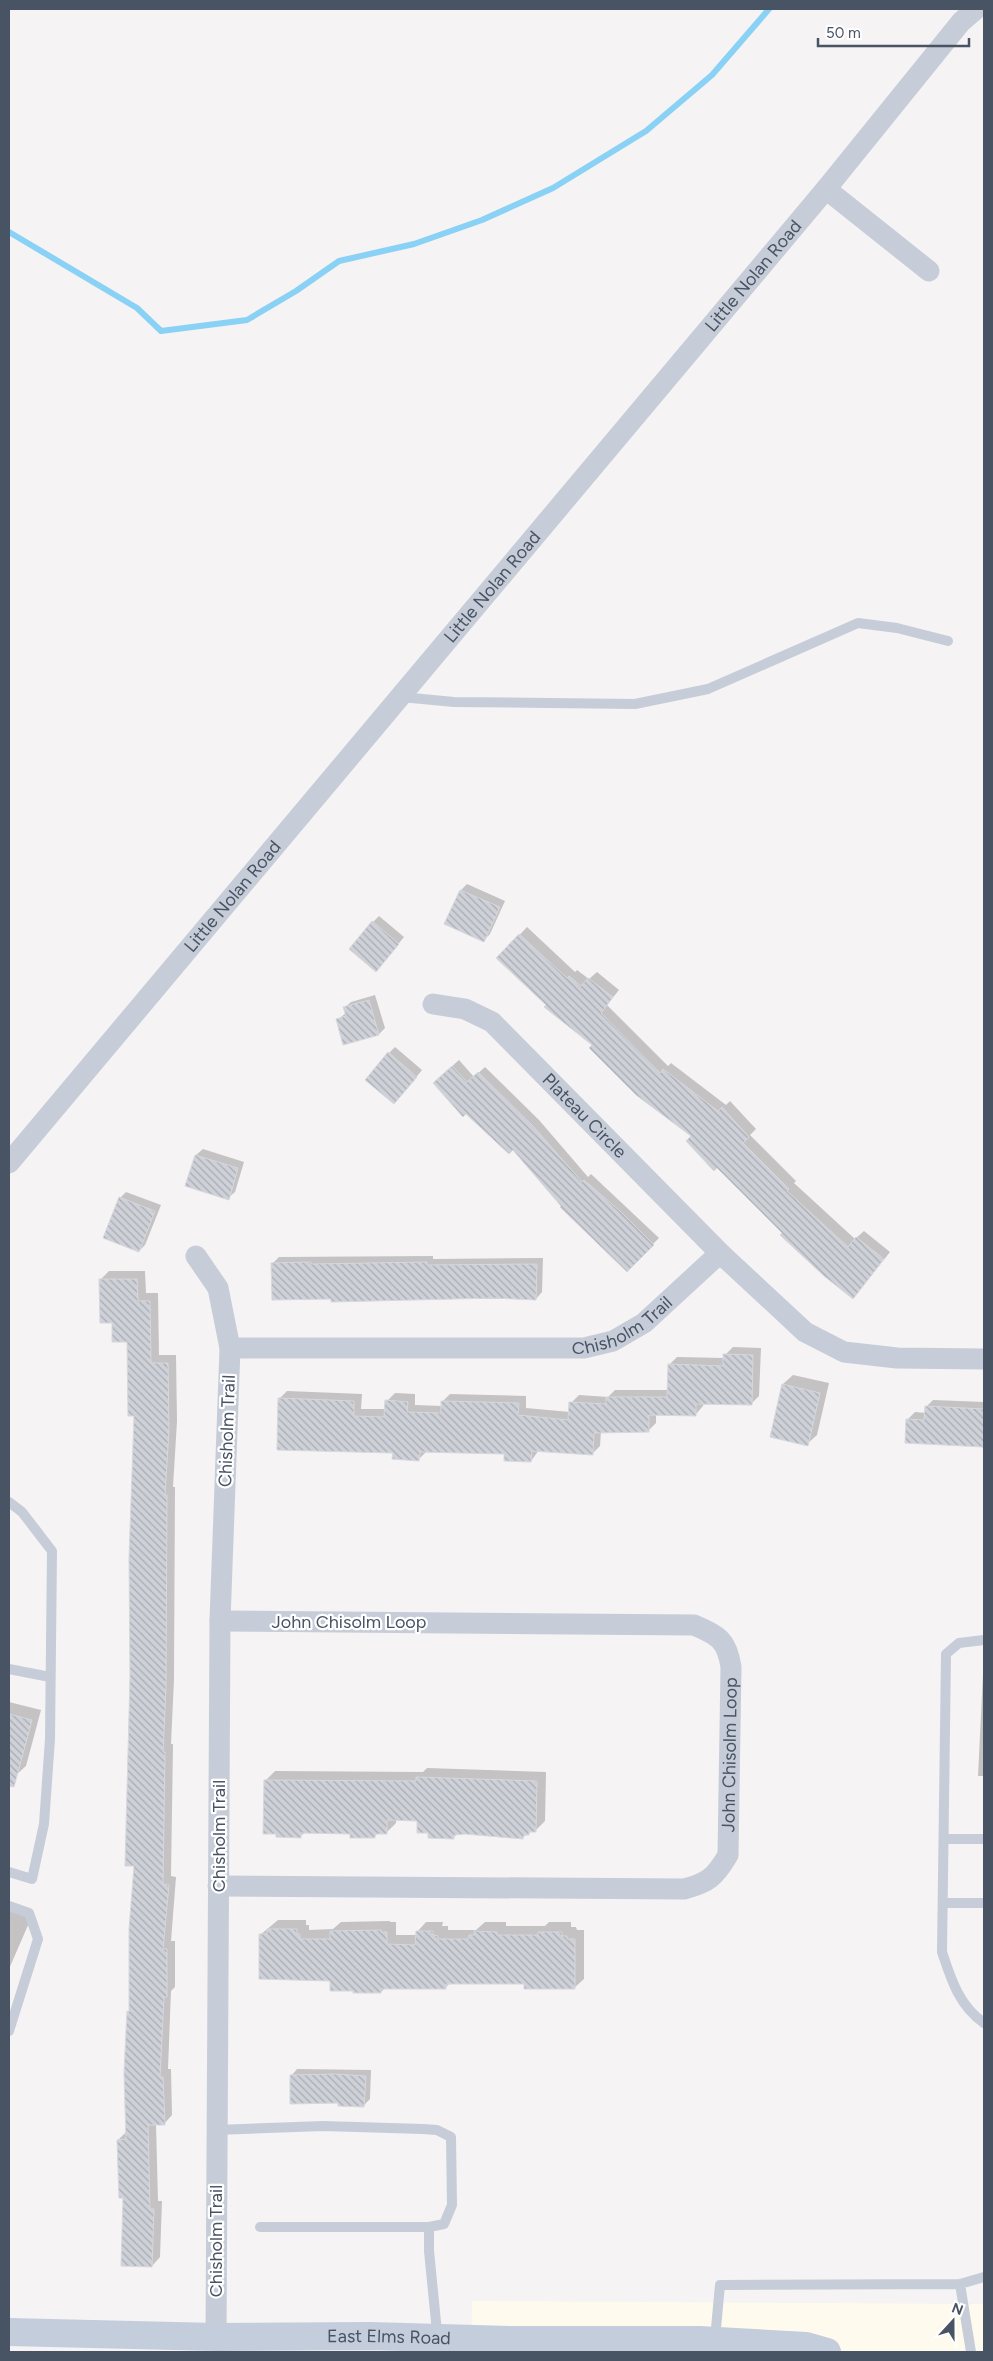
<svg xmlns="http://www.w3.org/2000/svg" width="993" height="2361" viewBox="0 0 993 2361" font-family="Figtree,sans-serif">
<defs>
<pattern id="building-back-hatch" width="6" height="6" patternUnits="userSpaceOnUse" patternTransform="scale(1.25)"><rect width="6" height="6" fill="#cfd1d8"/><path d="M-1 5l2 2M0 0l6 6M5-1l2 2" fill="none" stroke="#aaacb3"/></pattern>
</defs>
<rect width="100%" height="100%" fill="#f5f3f3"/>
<path fill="#fefbee" d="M472,2301L984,2304V2352H471Z"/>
<path fill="#0003" d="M467,884L505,901L490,934L484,940L461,890Z
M379,916L404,937L382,964L373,922Z
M527,927L575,972L577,970L589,979L597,972L619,990L607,1005L668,1066L671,1063L726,1105L730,1101L756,1129L750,1135L796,1181L794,1183L855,1239L864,1231L890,1252L860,1290L783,1233L693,1136L498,958Z
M375,995L385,1028L379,1034L344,1044L337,1020L346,1013L344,1008L351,1002Z
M395,1047L422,1070L400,1097L389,1053Z
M459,1060L474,1077L485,1067L539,1120L588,1177L591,1174L659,1238L627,1270L563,1206L513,1148L440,1077Z
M203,1149L244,1162L235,1192L228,1198L187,1185L196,1155Z
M126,1192L161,1205L145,1245L139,1251L120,1198Z
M433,1256V1259L543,1258L542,1292L536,1299L332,1298L272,1264L279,1257Z
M109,1271H145L146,1293H158L159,1355H176L177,1421L173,1487H175L174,1679L171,1744H173L171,1876L176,1877L171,1941H175V1987L171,1991L168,2069H171L172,2115L164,2124H156L158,2201H162L160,2257L152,2266L124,2197L118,2140L127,2131L128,2012L131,2009L136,1865V1415L128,1340L113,1321L100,1280Z
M733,1347L761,1348L759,1396L751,1404L704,1403L703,1406L696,1414H656V1423L648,1431H601L600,1446L592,1454L539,1450L531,1461L505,1453L427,1451L419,1459L394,1452L279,1399L287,1391L362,1394L361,1409H386L387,1401L395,1393L415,1394V1405L442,1406V1402L450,1394L526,1396V1408L570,1412L571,1403L579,1395L608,1397L615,1390H669V1365L677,1357L724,1358L725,1355Z
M793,1375L829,1383L817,1435L807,1444L771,1436L783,1384Z
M933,1400L984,1402V1448L908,1419L915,1412L926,1413V1407Z
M984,1653V1776H978Z
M9,1702L41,1710L26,1766L16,1775L9,1773Z
M427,1768L546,1772L545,1821L535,1831H532L523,1837L465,1833L457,1834L453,1838L429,1832L419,1820L396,1819V1823L386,1833H378L374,1837L351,1833L305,1832L301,1836L265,1781L275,1771L423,1772Z
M9,1905L32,1916L9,1969Z
M278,1920H306V1925H309V1930L333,1929L341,1922L390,1921V1922H396V1935H417V1932L426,1922H443L442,1926H448V1930H476L485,1922H506V1926H545L549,1922H571V1927H576L577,1930H584V1979L574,1988L525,1983H450L445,1988H385L381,1992L331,1979L260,1935Z
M297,2069L371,2070L370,2099L363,2106L339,2101L291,2076Z"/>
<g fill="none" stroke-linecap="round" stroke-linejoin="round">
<path stroke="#89d1f5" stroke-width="6" d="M9,232L137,308L161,331L247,320L296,291L339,261L414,244L482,220L553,188L646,131L712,75L769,9"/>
</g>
<path fill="url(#building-back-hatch)" stroke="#d6d8de" d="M460,890L500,907L484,942L444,924Z
M372,921L399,944L376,972L349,949Z
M519,934L567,978L569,976L581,986L588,978L613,997L601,1013L660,1073L663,1069L718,1111L722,1107L749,1137L743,1143L789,1189L787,1191L848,1247L856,1237L884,1259L853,1299L824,1276L780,1235L782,1233L717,1168L714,1171L686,1141L691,1136L636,1095L589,1048L592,1045L544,1007L546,1005L496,958Z
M369,1000L379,1035L343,1045L336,1019L346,1016L343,1007Z
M388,1052L417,1077L394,1104L365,1080Z
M452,1066L467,1082L478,1072L533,1126L582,1182L584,1180L620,1211L654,1245L627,1272L560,1207L561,1206L513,1150L509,1154L466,1114L463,1117L433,1083Z
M195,1155L238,1168L229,1200L185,1186Z
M119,1197L155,1211L139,1252L103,1238Z
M311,1262V1264L427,1262V1265L537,1264L536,1300L494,1298L331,1302V1299L272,1300L271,1263Z
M99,1279H137L138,1301H150L151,1363H168L169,1430L165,1495H167L166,1688L163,1752H165L163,1884L169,1885L163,1949H167V1997H164L160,2077H163L165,2125H148L150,2209H154L152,2267L121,2266L123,2198H119L117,2140L126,2139L124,2073L127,2011L129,2012V1929L134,1866H125L130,1676L129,1558L134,1416H128L127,1342H112V1323H100Z
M723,1354L753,1355L752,1405L696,1404V1416L649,1415V1432L594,1433L593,1455L532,1451L531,1462L504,1461V1454L420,1452L419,1461L392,1459L393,1453L277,1450L278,1398L354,1401V1416L384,1417L385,1400L408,1402L407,1412L441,1413V1401L519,1403L518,1415L568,1420L569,1402L606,1404V1397H667L668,1364L723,1366Z
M782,1384L820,1393L808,1446L770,1437Z
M925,1406L984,1409V1447L905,1443L906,1419L924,1420Z
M9,1714L32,1720L14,1787L9,1786Z
M416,1777L537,1781L536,1832H529V1835H524L523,1839L465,1834L454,1835V1839L428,1838V1833H417V1821L387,1820V1834H375V1838H350V1834L301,1833V1838L276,1837V1834H263L264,1780L416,1781Z
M267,1929H297V1934H300V1939H330V1931L381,1930V1932H387V1944L415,1945L416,1931H433V1935L438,1936V1939H469V1935H474V1931L497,1932V1935H538V1932H562V1936H567V1939H575V1989H524V1984H446V1989H381V1993H353V1991H330V1981L259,1979V1934H267Z
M335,2074L366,2076L364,2107L338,2106V2103L290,2104V2075Z"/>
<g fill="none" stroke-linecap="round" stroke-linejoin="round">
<path stroke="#c6cdd8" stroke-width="10" d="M401,697L454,702L635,704L708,689L858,623L897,628L948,641
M9,1502L22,1512L52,1551L50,1739L44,1824L32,1879L9,1872
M984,1640L959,1643L946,1654L942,1952C951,1979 959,2006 984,2023
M9,1669L50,1677
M944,1839H984
M943,1903H984
M9,1906L29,1913L38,1939L9,2031
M216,2130L323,2126L423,2129L437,2130L451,2137L452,2205L444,2224L429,2227V2251L439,2352
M260,2227H429
M960,2284L971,2352
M715,2339L720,2285L960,2284L984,2277"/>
<g stroke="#c6cdd8" stroke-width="21">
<path d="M826,189L929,271"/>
<path id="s1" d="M433,1004L465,1009L492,1022L720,1253L805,1332L844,1352L897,1358L984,1359"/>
<path id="s2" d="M9,1163L826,189L961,22L976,9"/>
<path d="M196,1256L218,1288L230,1348L220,1621L216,2337"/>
<path id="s3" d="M230,1348H584L613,1341L644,1323L720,1253"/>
<path id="s4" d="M218,1886L684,1889C708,1883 715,1877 728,1855L731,1667C727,1640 718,1635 694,1625L220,1621"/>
</g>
<path stroke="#c4cddc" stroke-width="28" id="s5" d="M9,2332L216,2337L370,2336L511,2340H699L806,2346L827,2352"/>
</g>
<g text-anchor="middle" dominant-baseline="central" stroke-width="4.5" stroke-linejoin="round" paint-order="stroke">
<g font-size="18" fill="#485363" stroke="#fff">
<text stroke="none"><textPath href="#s2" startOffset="1158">Little Nolan Road</textPath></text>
<text stroke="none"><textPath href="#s2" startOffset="752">Little Nolan Road</textPath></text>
<text stroke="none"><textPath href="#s2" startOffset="348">Little Nolan Road</textPath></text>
<text stroke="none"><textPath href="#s1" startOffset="194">Plateau Circle</textPath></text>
<text stroke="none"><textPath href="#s3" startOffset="398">Chisholm Trail</textPath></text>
<text transform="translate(227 1431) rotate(-88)">Chisholm Trail</text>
<text x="349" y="1622">John Chisolm Loop</text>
<text stroke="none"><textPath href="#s4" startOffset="624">John Chisolm Loop</textPath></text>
<text transform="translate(219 1836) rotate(-90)">Chisholm Trail</text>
<text transform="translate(216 2241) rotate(-90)">Chisholm Trail</text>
<text stroke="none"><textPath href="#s5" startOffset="380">East Elms Road</textPath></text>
</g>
</g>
<rect width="993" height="2361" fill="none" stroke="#485363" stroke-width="20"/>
<g transform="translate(953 2321) rotate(21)" stroke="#ffffff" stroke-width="4" paint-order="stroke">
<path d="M0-4L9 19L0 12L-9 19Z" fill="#485363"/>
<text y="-8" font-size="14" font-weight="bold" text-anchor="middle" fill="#485363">N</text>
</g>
<path d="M818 38v8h151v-8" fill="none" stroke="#485363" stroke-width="2.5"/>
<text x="826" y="38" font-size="15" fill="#485363" stroke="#ffffff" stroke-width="4" paint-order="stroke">50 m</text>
</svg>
